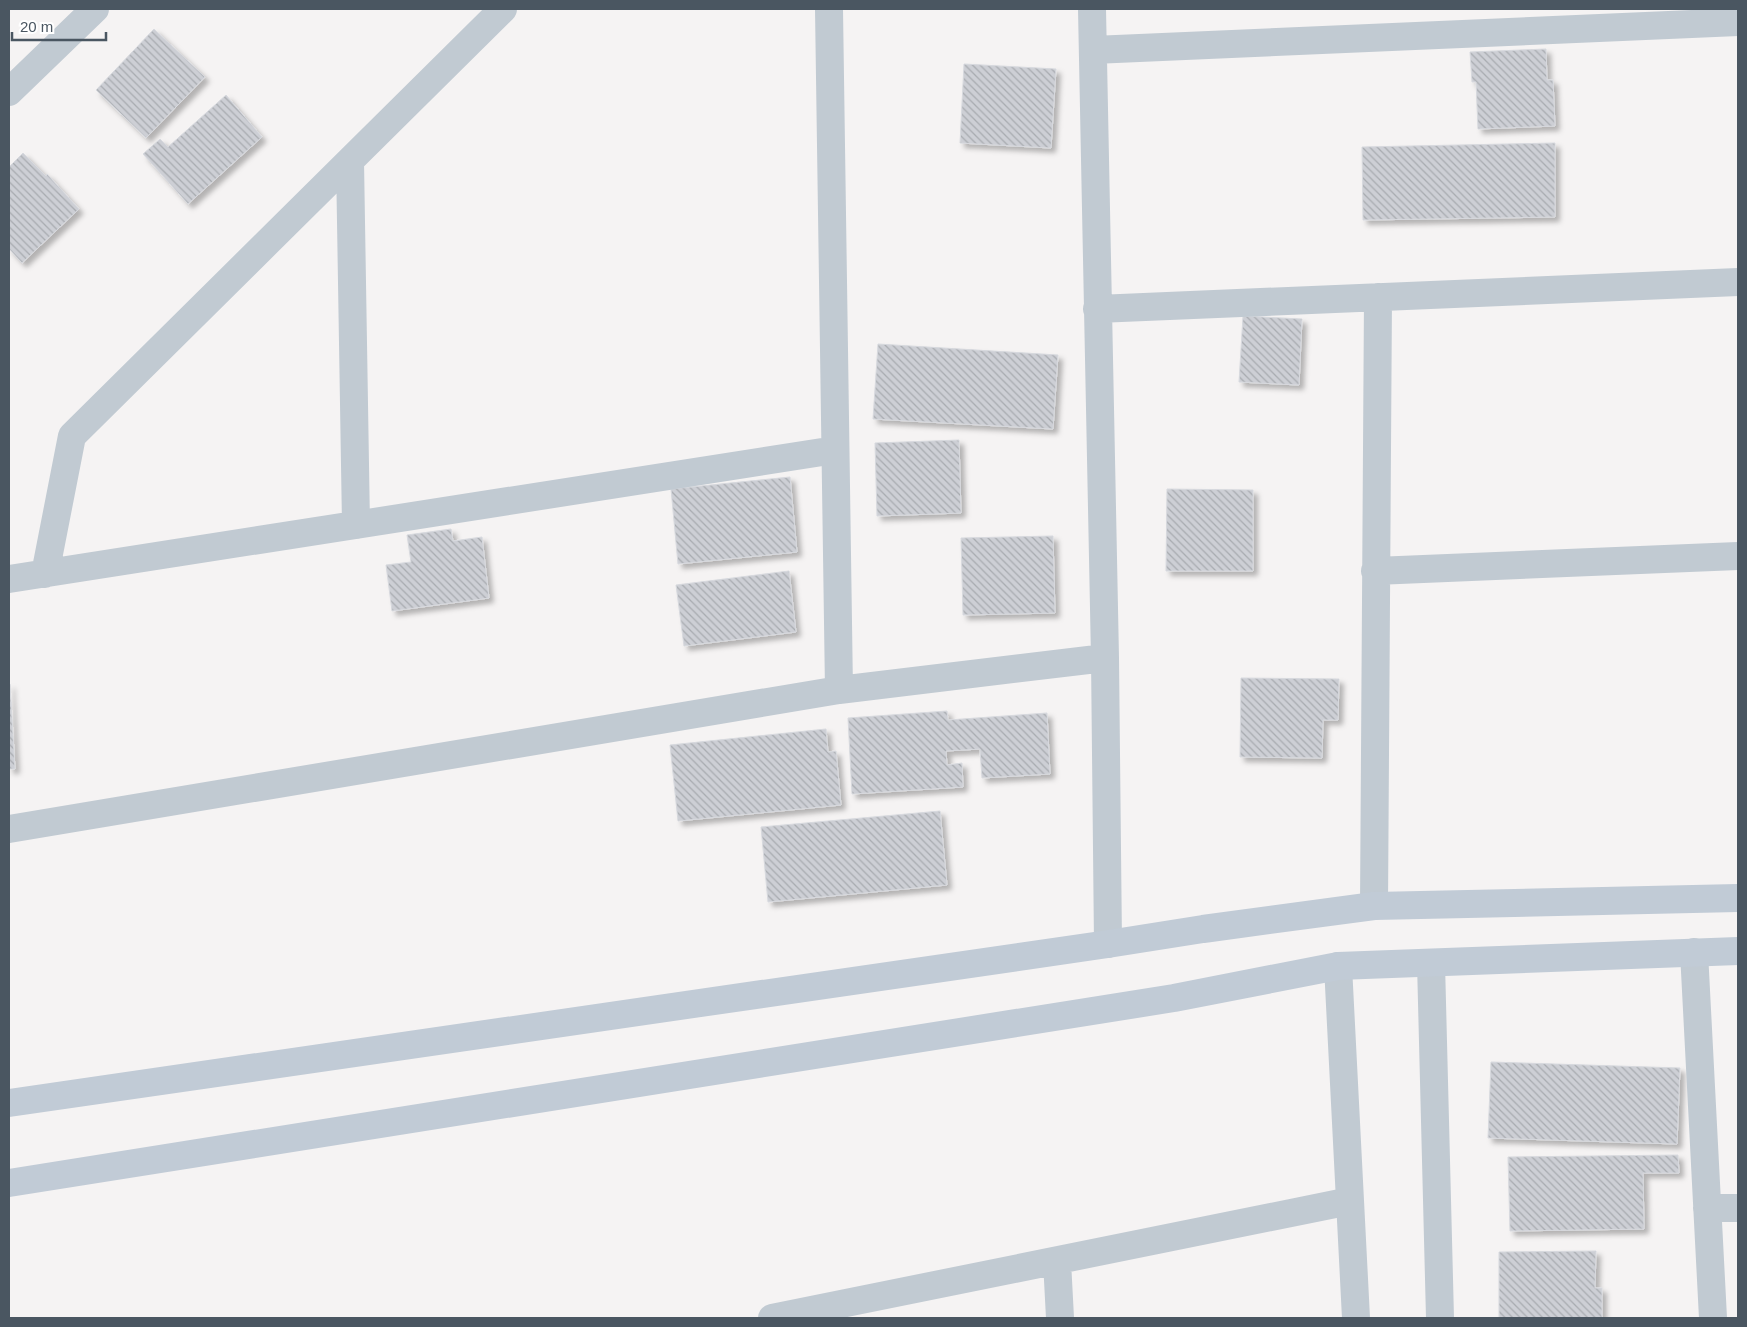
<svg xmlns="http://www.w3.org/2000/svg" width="1747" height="1327" viewBox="0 0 1747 1327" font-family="Helvetica,sans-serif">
<defs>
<pattern id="building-back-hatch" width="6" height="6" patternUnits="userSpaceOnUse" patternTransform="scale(1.25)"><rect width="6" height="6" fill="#cdcfd5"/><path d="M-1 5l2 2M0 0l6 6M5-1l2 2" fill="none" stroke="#a8abb0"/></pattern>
<filter id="shadow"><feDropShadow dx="4.5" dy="4.5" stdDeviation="2.5" flood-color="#0004"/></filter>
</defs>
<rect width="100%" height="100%" fill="#f5f3f3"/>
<path fill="url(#building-back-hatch)" stroke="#d7d9de" filter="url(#shadow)" d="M154,29L205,77L146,138L96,90Z
M1546,49L1547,80H1553L1555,126L1478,129L1476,82H1472L1470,52Z
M964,64L1056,69L1051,148L960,143Z
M226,95L262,137L188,204L143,154L160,139L168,147Z
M1555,143V217L1363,220L1362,147Z
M23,153L46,176L47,174L79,209L22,263L9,249V167Z
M1243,316L1302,319L1299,385L1239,382Z
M878,344L1058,355L1053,429L873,419Z
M959,440L961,513L877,516L875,443Z
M790,477L797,552L678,564L671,489Z
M1167,489L1253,490V571H1166Z
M451,529L453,541L482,537L489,598L392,611L386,565L411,562L407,535Z
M1053,536L1055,613L963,615L961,538Z
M789,571L796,632L684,646L676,585Z
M1241,678L1339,679L1338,720H1323L1322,758L1240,757Z
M9,684H10L15,769H9Z
M947,711L948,720L1047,713L1050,774L982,778L980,749L946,751L947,765L962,763L963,787L852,794L848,718Z
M826,729L828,752L836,751L841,805L678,821L670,745Z
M940,811L947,885L768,902L761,827Z
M1491,1062L1680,1068L1677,1144L1488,1138Z
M1678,1155L1679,1173H1643L1644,1229L1510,1231L1508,1157Z
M1596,1251L1595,1288H1602V1318H1499V1252Z"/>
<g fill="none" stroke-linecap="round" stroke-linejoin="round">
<path stroke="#c1cad2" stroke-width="28" d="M829,9L839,690
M1092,9L1105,658L1108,944
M1093,50L1738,22
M9,92L95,9
M350,161L356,525
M1097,309L1738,282
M1375,571L1738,556
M45,574L72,436L503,9
M9,579L835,450
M9,829L839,690L1105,658
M1374,906L1378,297
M1694,952L1713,1318
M1431,963L1440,1318
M1338,966L1356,1318
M1707,1208H1738
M1057,1261L1060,1318
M772,1318L1350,1201"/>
<path stroke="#c1cbd6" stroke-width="28" d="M9,1103L1108,944L1203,929L1374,906L1738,898
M9,1183L1174,998L1338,966L1738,951"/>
</g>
<rect width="1747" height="1327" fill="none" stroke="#4a5661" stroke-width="20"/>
<path d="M12 32v8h94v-8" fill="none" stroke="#4a5661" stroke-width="2.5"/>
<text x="20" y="32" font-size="15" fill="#4a5661" stroke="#ffffff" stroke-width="4" paint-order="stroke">20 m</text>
</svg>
